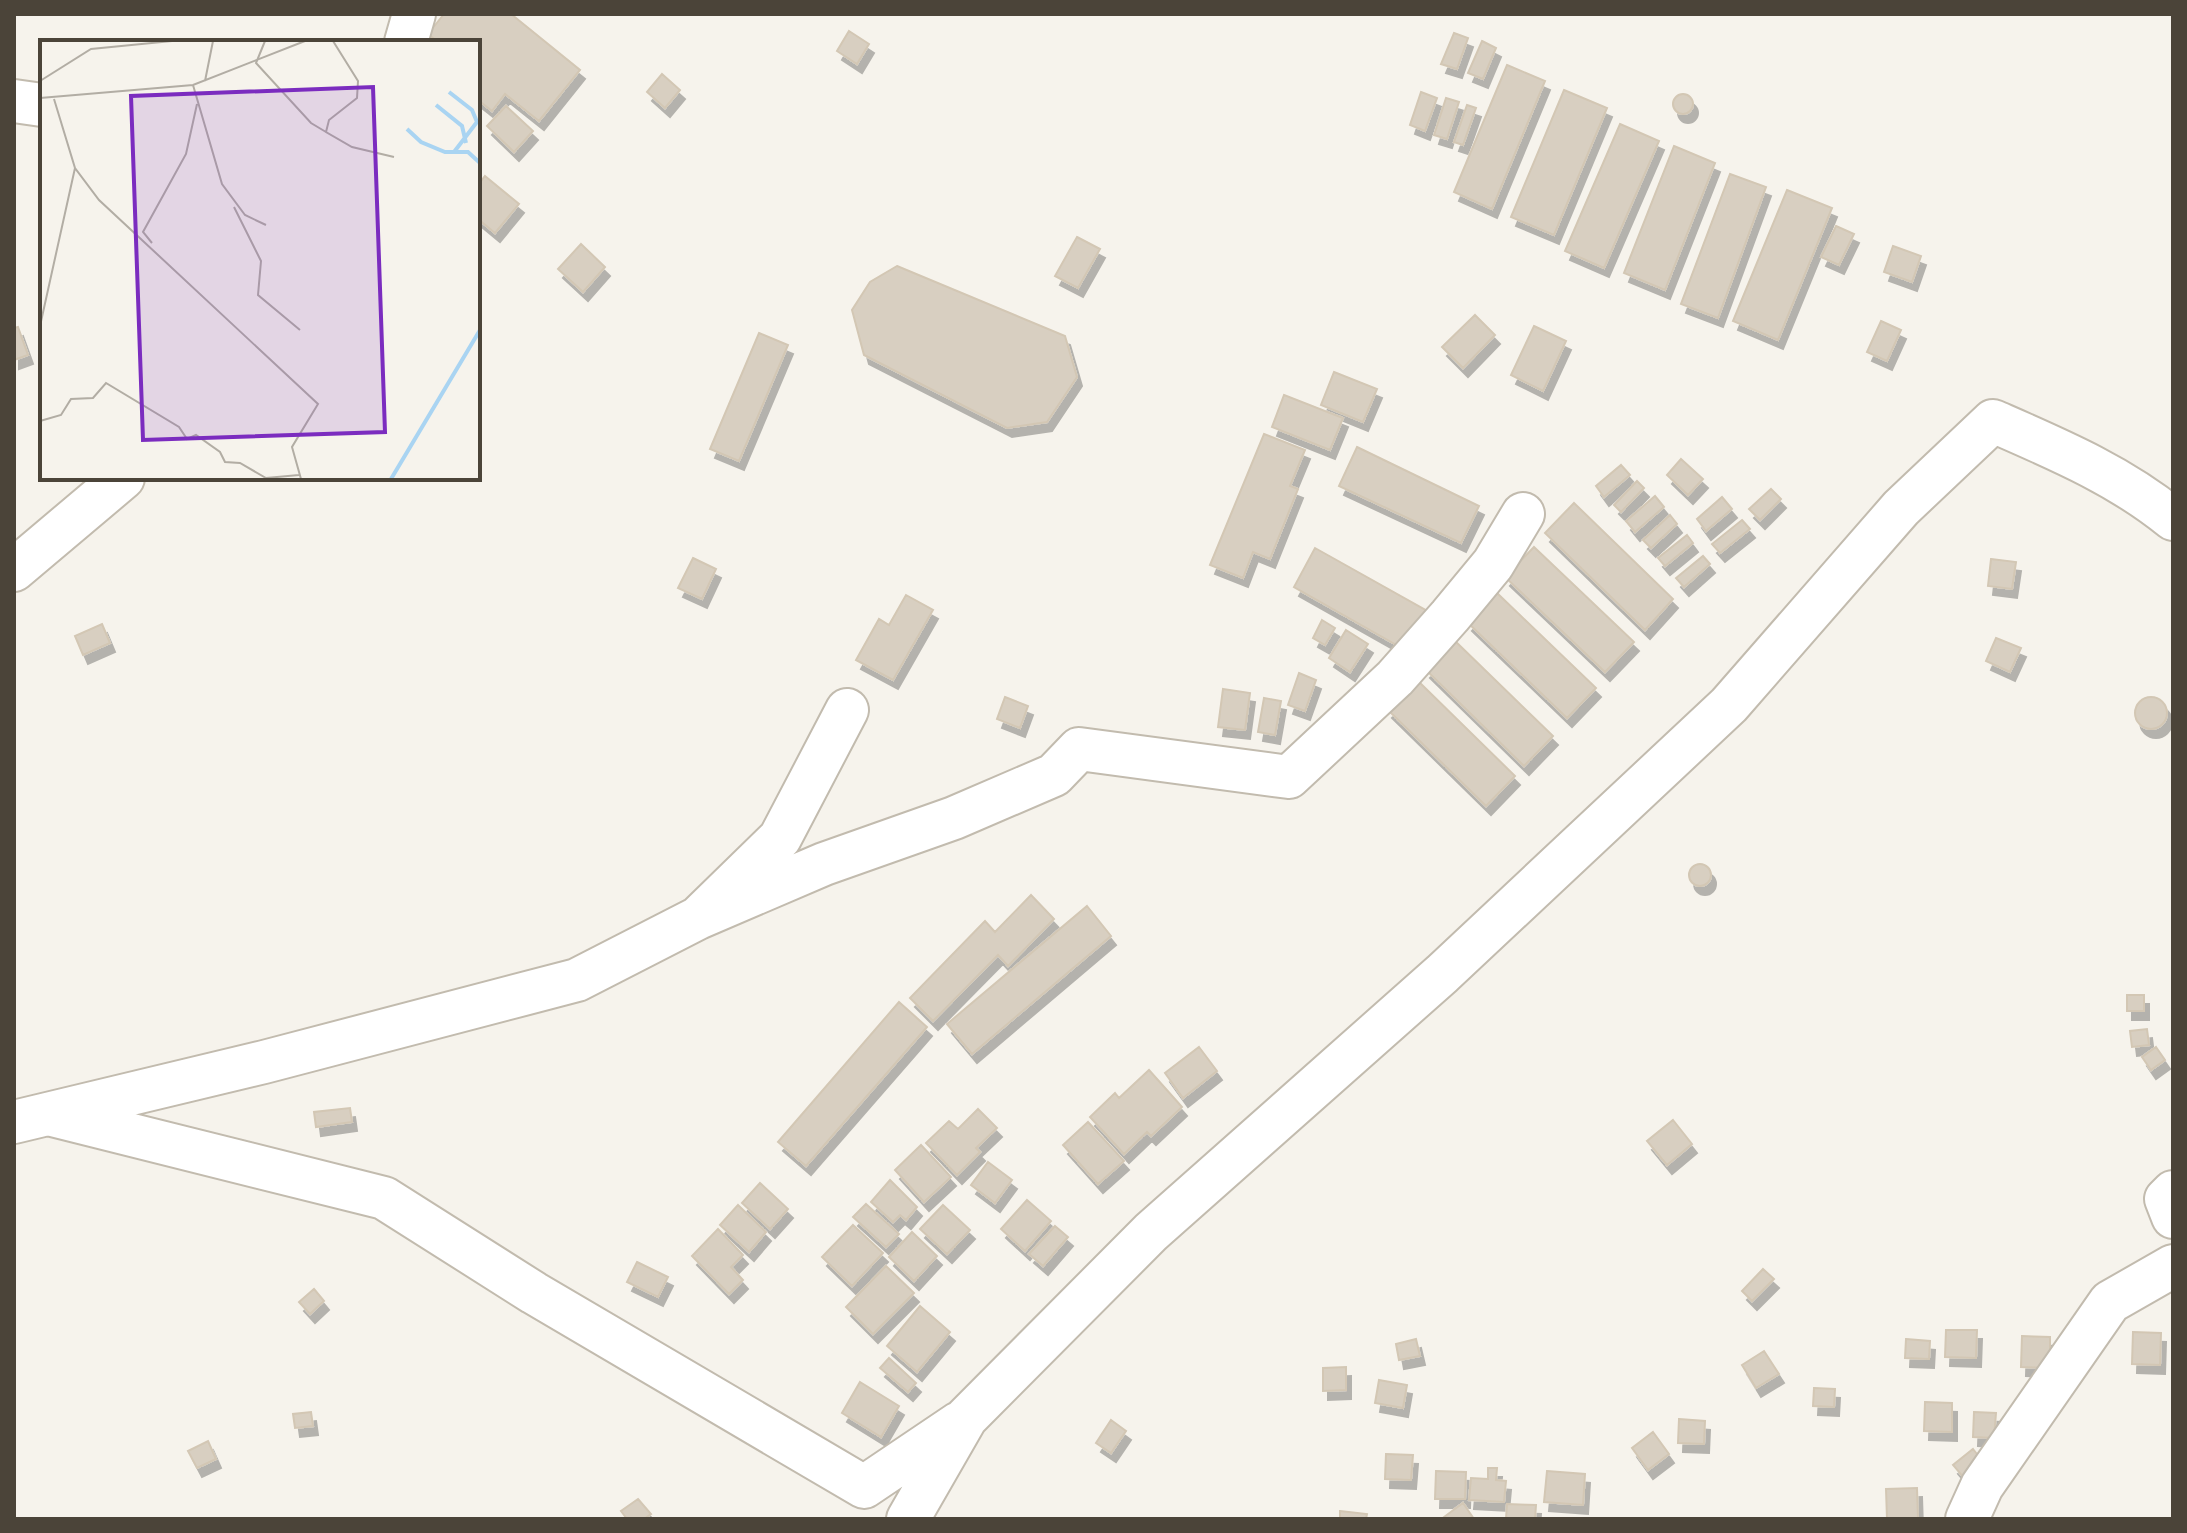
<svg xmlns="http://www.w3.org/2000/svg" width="2187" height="1533" viewBox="0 0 2187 1533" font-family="Raleway,sans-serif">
<defs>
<filter id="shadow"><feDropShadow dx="5" dy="9" stdDeviation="0" flood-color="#0004"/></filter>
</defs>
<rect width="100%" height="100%" fill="#f6f3ec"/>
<path fill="#d8cfc1" stroke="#d3c7b4" stroke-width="2" filter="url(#shadow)" d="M444,14H511L580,70L539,121L505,94L492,111L478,100V42H438L428,34Z
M849,31L869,44L857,64L837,51Z
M1454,33L1468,38L1457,69L1441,64Z
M1482,41L1496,48L1483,79L1468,73Z
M1507,65L1545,81L1492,209L1454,192Z
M662,74L680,90L665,108L647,92Z
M1564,90L1607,108L1554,235L1511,217Z
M1421,92L1437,98L1425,131L1410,125Z
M1673 104a10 10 0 1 1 20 0a10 10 0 1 1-20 0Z
M1446,98L1459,102L1447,139L1434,135Z
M1467,105L1476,108L1463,145L1454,142Z
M506,106L533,131L514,152L487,126Z
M1620,124L1659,141L1604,268L1565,251Z
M1674,146L1715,163L1665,290L1624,273Z
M1730,174L1766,187L1718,318L1681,304Z
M485,176L519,204L495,233L478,219V185Z
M1787,190L1832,208L1778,340L1733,321Z
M1836,226L1854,234L1839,265L1821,257Z
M1077,237L1100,249L1078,288L1055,276Z
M581,244L605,267L583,292L558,269Z
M1893,246L1921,256L1912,282L1884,272Z
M897,266L1065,336L1077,377L1047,422L1007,428L864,355L852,310L870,282Z
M1475,315L1495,335L1463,368L1442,347Z
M1881,321L1901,330L1887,361L1867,352Z
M1534,326L1566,341L1543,391L1511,375Z
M18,327L28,355L14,360V328Z
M759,333L788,345L739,461L710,449Z
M1334,372L1377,389L1363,422L1321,405Z
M1284,395L1343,418L1330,450L1272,427Z
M1264,434L1305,450L1290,486L1298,489L1270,559L1253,552L1243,578L1210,565Z
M1357,447L1479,506L1461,543L1339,486Z
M1681,459L1703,479L1688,495L1667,475Z
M1621,465L1630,475L1604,497L1596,486Z
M1637,481L1644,488L1621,512L1614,505Z
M1771,489L1781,499L1760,520L1749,509Z
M1655,496L1664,507L1635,532L1626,521Z
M1722,497L1732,509L1706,531L1697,519Z
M1574,503L1673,599L1645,630L1545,533Z
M1670,515L1677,524L1651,548L1643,540Z
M1742,520L1750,529L1720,553L1712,544Z
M1687,535L1693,543L1665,566L1658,558Z
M1534,547L1634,642L1605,672L1505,577Z
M1315,548L1429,612L1407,651L1294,587Z
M1703,556L1710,564L1684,587L1676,578Z
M693,558L716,569L702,599L678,588Z
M1991,559L2016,562L2012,589L1988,586Z
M1496,592L1596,688L1567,718L1467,622Z
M906,595L933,610L893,680L856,660L879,619L889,625Z
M1322,620L1335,628L1325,645L1313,638Z
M102,624L110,643L83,655L75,636Z
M1346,630L1368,644L1350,672L1329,658Z
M1996,638L2021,648L2010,672L1986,661Z
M1453,639L1553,736L1524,766L1425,669Z
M1299,673L1316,680L1305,711L1288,705Z
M1416,679L1515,776L1486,806L1387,709Z
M1223,689L1250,693L1245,730L1218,727Z
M2135 713a16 16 0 1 1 32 0a16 16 0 1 1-32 0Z
M1005,697L1028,706L1020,728L997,719Z
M1264,698L1281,701L1275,735L1258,732Z
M1689 875a11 11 0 1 1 22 0a11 11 0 1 1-22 0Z
M1031,895L1054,919L1008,966L998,955L933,1021L910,998L985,921L995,932Z
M1087,906L1111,936L972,1054L947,1024Z
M2127,995H2144V1011H2127Z
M899,1002L927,1027L806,1166L778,1142Z
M2147,1029L2149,1045L2132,1047L2130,1031Z
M1199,1047L1217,1071L1183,1098L1165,1073Z
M2156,1047L2165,1060L2151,1070L2142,1057Z
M1149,1070L1182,1107L1151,1136L1147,1132L1124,1154L1090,1117L1115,1093L1119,1098Z
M350,1108L352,1122L316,1127L314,1112Z
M978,1109L997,1128L976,1148L980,1152L957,1175L926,1143L949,1121L958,1129Z
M1673,1120L1692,1144L1667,1165L1647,1141Z
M1088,1122L1124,1161L1098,1184L1063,1145Z
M921,1145L951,1177L924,1202L895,1170Z
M988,1162L1012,1180L995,1203L971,1185Z
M890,1180L917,1207L906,1220L900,1215L893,1222L871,1202Z
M760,1183L788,1209L770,1229L742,1203Z
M1027,1200L1051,1221L1025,1251L1001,1229Z
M866,1204L899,1234L886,1247L853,1217Z
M738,1205L766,1232L749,1252L720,1225Z
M943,1205L970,1230L947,1254L920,1229Z
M853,1225L883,1253L852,1286L822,1257Z
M1055,1226L1068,1237L1043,1266L1029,1254Z
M718,1229L743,1255L731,1267L743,1280L729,1294L692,1256Z
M912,1232L937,1256L914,1281L889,1257Z
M637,1262L668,1277L658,1297L627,1282Z
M886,1266L914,1293L873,1334L846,1307Z
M1763,1269L1774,1279L1752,1301L1742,1291Z
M314,1289L324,1301L310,1314L299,1302Z
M920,1306L950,1332L917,1372L887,1346Z
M1946,1330H1977L1976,1358L1945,1357Z
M2133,1332L2161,1333L2160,1365L2132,1364Z
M2022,1336L2050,1337V1368L2021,1367Z
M1416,1339L1420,1356L1399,1360L1396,1344Z
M1906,1339L1930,1341L1929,1359L1905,1358Z
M1764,1351L1779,1374L1756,1388L1742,1365Z
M889,1358L916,1383L908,1392L880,1368Z
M1346,1367V1390L1323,1391V1368Z
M1379,1380L1407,1385L1403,1408L1375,1403Z
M860,1382L899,1406L881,1437L842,1413Z
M1814,1388L1835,1389L1834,1407L1813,1406Z
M1925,1402L1952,1403V1432L1924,1431Z
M311,1412L313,1426L295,1428L293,1414Z
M1974,1412L1996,1413L1994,1438L1973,1437Z
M1679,1419L1705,1421L1704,1444L1678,1443Z
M1111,1420L1126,1431L1111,1453L1096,1443Z
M1653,1432L1669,1454L1648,1470L1632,1448Z
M208,1441L216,1459L197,1468L188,1451Z
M1973,1449L1984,1463L1964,1478L1953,1465Z
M1386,1454L1413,1455L1411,1480L1385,1479Z
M1488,1468H1497L1496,1480L1506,1481L1504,1502L1469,1500L1471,1478L1488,1479Z
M1436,1471L1466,1472L1465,1499H1435Z
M1547,1471L1585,1474L1583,1505L1544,1502Z
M1917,1488L1918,1519H1887L1886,1489Z
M638,1499L651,1514L644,1519H627L621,1511Z
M1463,1503L1474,1519H1446L1444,1517Z
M1507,1504L1536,1505L1535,1519H1506Z
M1340,1511L1367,1514L1366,1519H1340Z"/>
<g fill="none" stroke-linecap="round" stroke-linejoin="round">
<defs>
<path id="street" d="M406,42L414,14
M14,101L42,105
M14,570L123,478
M698,918L824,864L954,818L1054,775L1079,749L1289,777L1395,678L1450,616L1493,564L1523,514
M48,1114L384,1198L534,1293L864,1487L959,1423
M14,1122L264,1062L577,980L698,918L780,838L847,710
M2173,1192L2166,1199L2173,1217
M908,1519L966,1418L1151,1232L1442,974L1729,705L1901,508L1993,421C2057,449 2119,475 2173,519
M1967,1519L1982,1486L2110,1302L2173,1266"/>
</defs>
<use href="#street" stroke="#c2bbae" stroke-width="46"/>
<use href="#street" stroke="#fff" stroke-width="42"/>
</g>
<g transform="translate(40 40)">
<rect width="440" height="440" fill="#f6f3ec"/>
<path fill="none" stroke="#a9d4f2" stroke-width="4" d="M409,52L432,70L437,82L414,112M396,65L422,86L426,103M367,89L381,102L405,112H428L440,123M351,439L440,290"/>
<path fill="none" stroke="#b2ada4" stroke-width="2" d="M225,1L216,23L271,83L286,92M293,1L318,41L317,58L289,80L286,92L312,107L354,117M0,41L51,9L132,1M165,41L173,1M153,45L182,144L205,175L226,185M0,58L153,45L265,1M14,59L35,128L59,160L278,364L252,407L261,439M194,167L221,221L218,255L260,290M112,203L103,192L146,114L157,64M0,286L35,128M0,381L21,375L31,359L53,358L66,343L139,387L147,399L156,395L180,412L185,422L200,423L226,438L259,435"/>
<path fill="#7b2cbf" fill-opacity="0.15" stroke="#7b2cbf" stroke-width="4" d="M333,47L345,392L103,400L91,56Z"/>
<rect width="440" height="440" fill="none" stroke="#4b4439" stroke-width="4"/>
</g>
<rect width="2187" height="1533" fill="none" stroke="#4b4439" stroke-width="32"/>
</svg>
